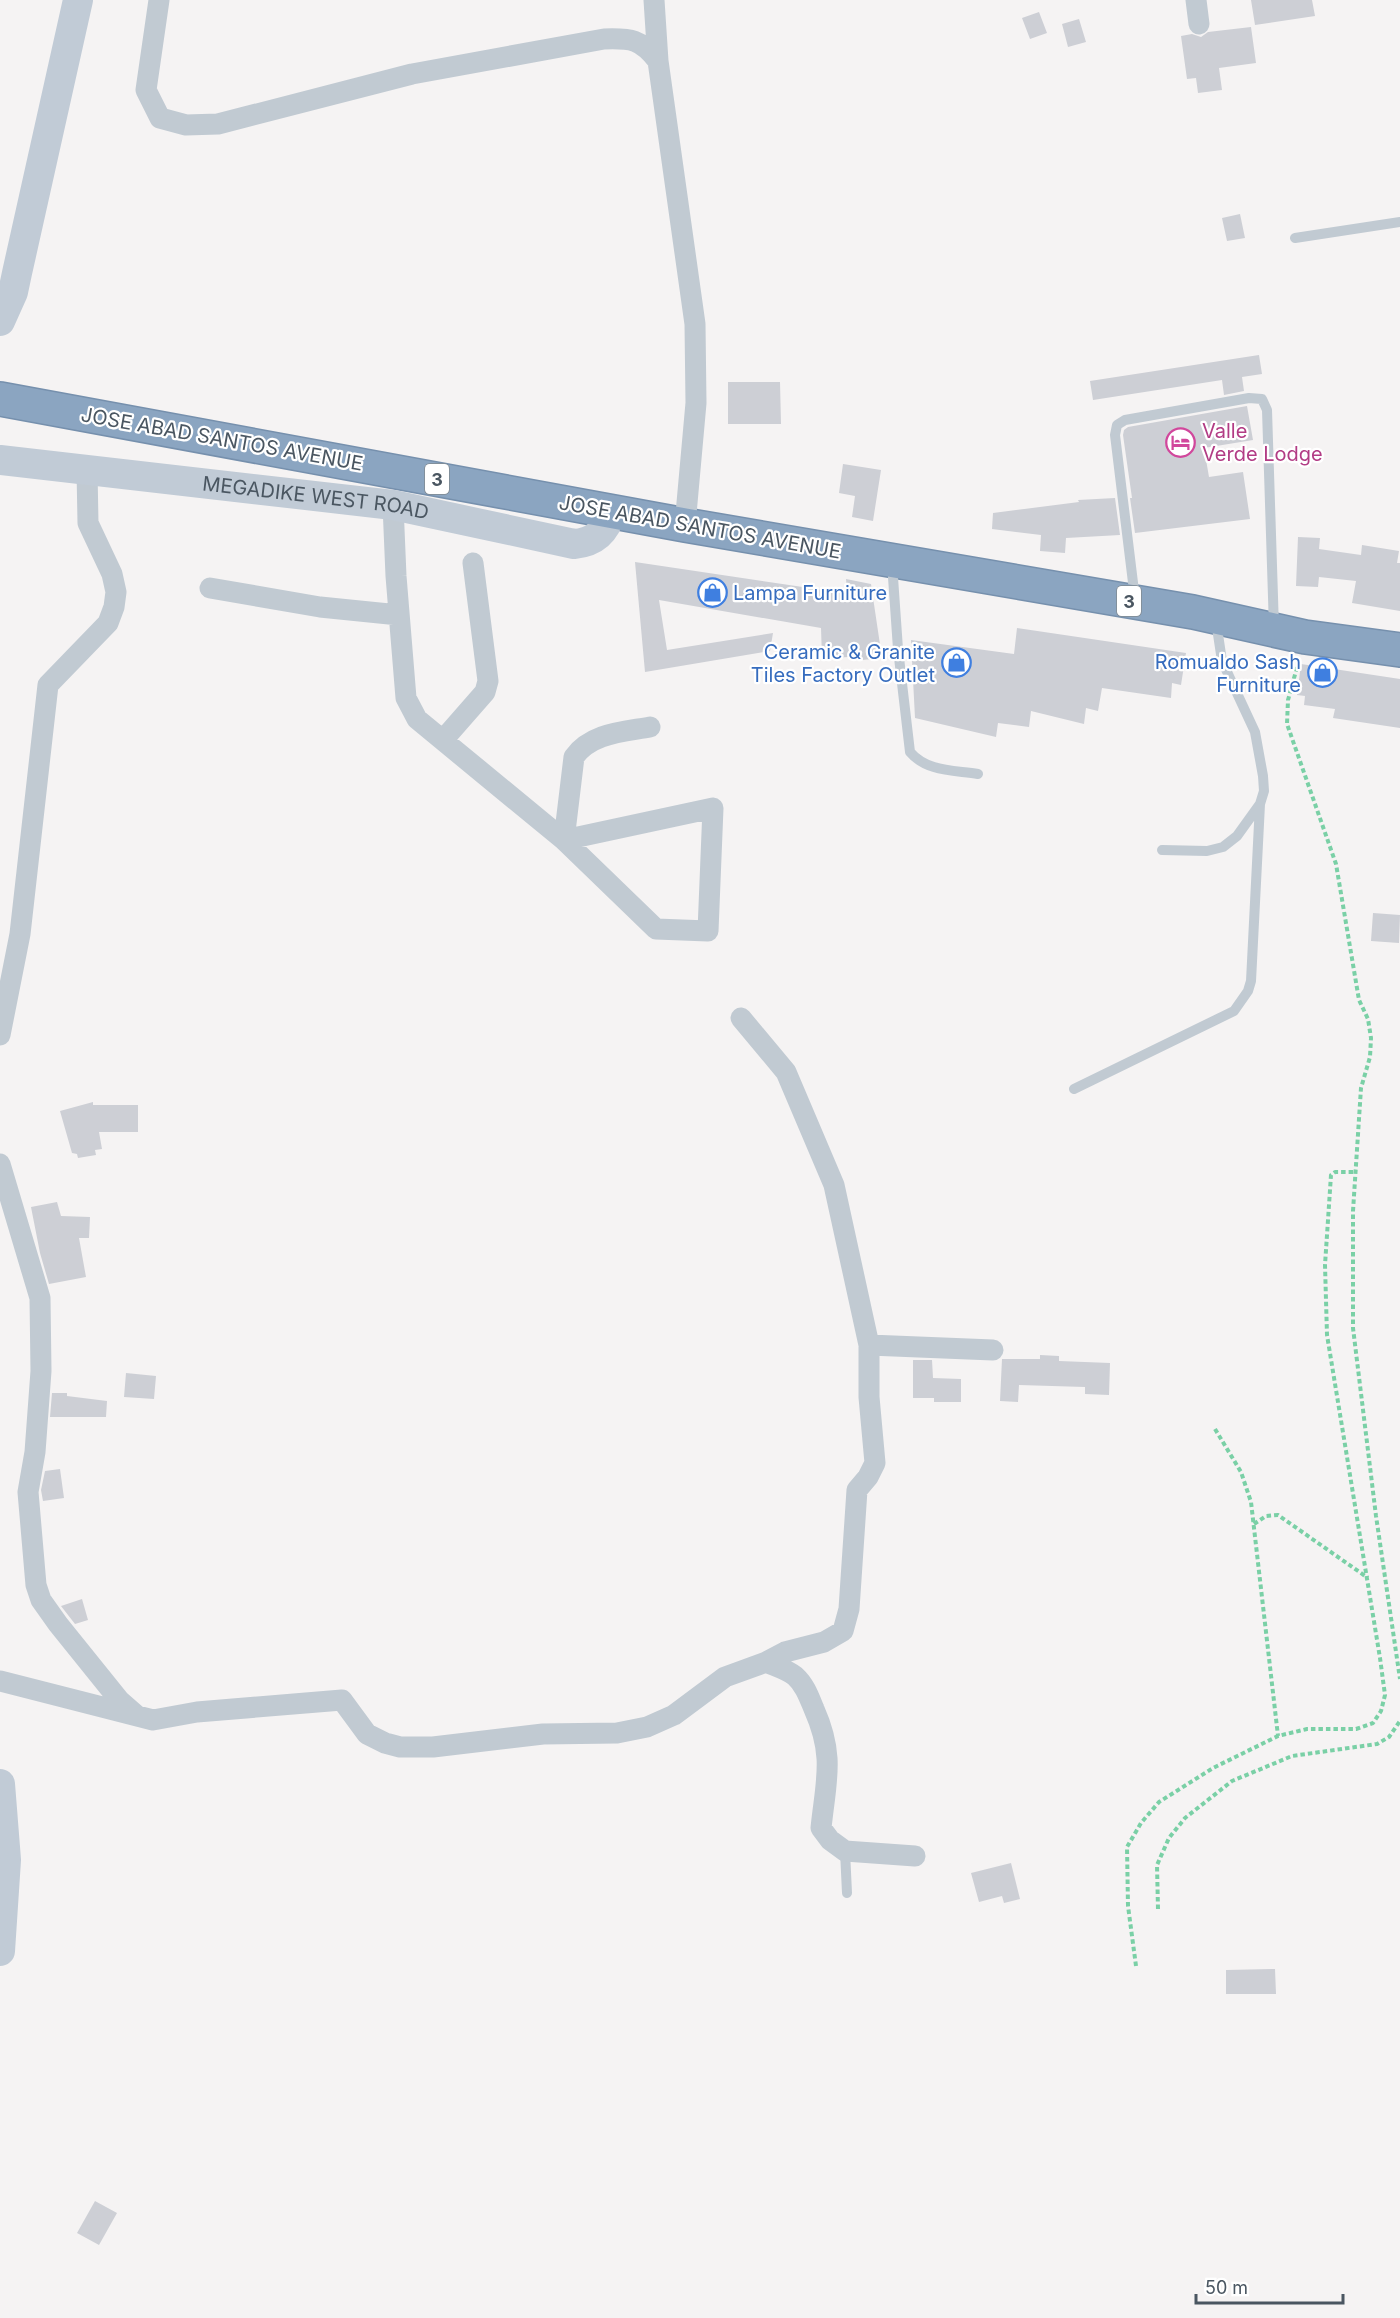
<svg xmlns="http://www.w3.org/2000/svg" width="1400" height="2318" viewBox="0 0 1400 2318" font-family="Inter,sans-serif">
<rect width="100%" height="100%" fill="#f5f3f3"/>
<path fill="#cdcfd5" d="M1251,0H1312L1315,16L1255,25Z
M1039,12L1047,33L1030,39L1022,18Z
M1079,19L1086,42L1068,47L1062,24Z
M1251,27L1256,63L1219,68L1222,90L1198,93L1196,78L1187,79L1181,36L1192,34L1201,37L1208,32Z
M1240,214L1245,238L1227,241L1222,218Z
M1259,355L1262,374L1242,377L1244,391L1224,395L1222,380L1093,400L1090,381Z
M728,382H780L781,424H728Z
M1247,406L1253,440L1204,448L1209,477L1243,472L1250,519L1135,533L1130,498H1132L1123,435L1124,430L1128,427Z
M843,464L881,470L873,521L852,517L855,496L839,493Z
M1115,498L1120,535L1066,538L1065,553L1040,551L1041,535L992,529L993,513L1079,502L1078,500Z
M1298,537L1320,538L1319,549L1361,555L1362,545L1399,551L1397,563H1400V611L1352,603L1356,581L1319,577L1318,587L1296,586Z
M635,562L823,590L847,589L846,579L871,584L882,658L852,661L851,657L822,658L821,628L659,600L667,650L773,633L770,651L645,672Z
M1017,628L1186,653L1181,685L1172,683L1171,698L1102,688L1098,711L1086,708L1084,724L1031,711L1029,727L998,723L996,737L915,718L911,640L1014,654Z
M1301,664L1400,679V728L1333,718L1335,709L1304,705L1305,696L1297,695Z
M1373,913L1400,915L1399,943L1371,941Z
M93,1102V1105H138V1132H99L102,1149L95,1150L96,1155L78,1158L77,1154L72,1153L60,1111Z
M57,1202L61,1216L90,1217L89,1238H79L86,1277L49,1284L40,1253L31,1207Z
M1040,1355L1059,1356V1361L1110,1363L1109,1395L1085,1394V1387L1019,1385L1018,1402L1000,1401L1002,1359H1040Z
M913,1360H932L933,1378L961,1379V1402H934V1398H913Z
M126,1373L156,1376L154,1399L124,1397Z
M52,1393H67V1396L107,1401L106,1417H50Z
M60,1469L64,1498L43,1501L41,1490L45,1471Z
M82,1599L88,1620L75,1624L61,1606Z
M1011,1863L1020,1899L1004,1903L1002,1896L979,1902L971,1873Z
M1275,1969L1276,1994H1226V1970Z
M95,2201L117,2213L99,2245L77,2233Z"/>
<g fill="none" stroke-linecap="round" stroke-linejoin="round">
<defs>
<path id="highway" d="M0,399L685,525L1193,612L1305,637L1400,650"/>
</defs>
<use href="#highway" stroke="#7690ad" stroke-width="36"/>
<path stroke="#7ad0a6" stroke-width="4" stroke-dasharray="4.5 3" stroke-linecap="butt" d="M1299,660L1288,700L1287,724L1336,864L1359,1000L1368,1019L1371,1038L1370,1057L1361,1088L1353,1211V1328L1376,1516L1400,1679
M1215,1429L1241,1472L1251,1502L1278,1736
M1254,1524L1266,1516L1278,1515L1368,1578
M1158,1909L1157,1865L1169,1838L1185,1818L1232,1781L1292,1756L1377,1744L1389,1737L1400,1721
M1136,1966L1128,1906L1127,1847L1141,1823L1159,1802L1213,1768L1278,1736L1307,1729H1356L1373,1723L1381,1711L1385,1695L1380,1658L1327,1335L1325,1265L1331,1175L1335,1172H1356"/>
<path stroke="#c1cad2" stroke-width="10" d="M1295,238L1400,222
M892,563L898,649L910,752C927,772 954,770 978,774
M1135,599L1115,435L1117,425L1125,420L1249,398L1262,399L1267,410L1274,628
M1162,850L1207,851L1223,847L1237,836L1260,804L1264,791L1263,776L1255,732L1222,661L1216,621
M1074,1089L1234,1011L1248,991L1251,981L1260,804
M845,1851L847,1893"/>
<path stroke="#c1cad2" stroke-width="21" d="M159,0L146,90L160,118L186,125L218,124L412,74L604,39C631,38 641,39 658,61
M654,0L658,61L695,324L696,403L685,525
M1196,0L1199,24
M393,505L396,576L406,698L417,719L564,840L656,929L708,931L713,808L564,840L574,757C591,733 623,732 650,727
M210,588L320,607L399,615
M443,740L485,692L488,681L473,563
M0,1035L20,934L48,685L108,623L114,607L116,592L112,574L88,523L87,470
M0,1164L40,1298L41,1371L35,1452L28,1492L36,1585L41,1600L58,1624L120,1701L136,1715
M869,1345L993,1350
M766,1662C775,1666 788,1670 795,1676C805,1685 809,1697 814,1709C835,1756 826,1780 821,1828L830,1840L845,1851L915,1856
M0,1681L153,1720L197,1712L342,1700L367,1734L385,1743L400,1747H433L543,1734L617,1733L647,1727L674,1715L725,1677L766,1662L785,1652L824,1642L843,1631L849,1609L857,1490L868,1477L875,1463L869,1397V1345L834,1185L786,1072L741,1018"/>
<g stroke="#c1cbd6" stroke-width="30">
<path d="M0,321L13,292L17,273L78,0"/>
<path id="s1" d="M0,460L393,505L574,544C595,542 606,532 611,511"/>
<path d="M0,1784L6,1860L0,1951"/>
</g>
<use href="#highway" stroke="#8ba5c1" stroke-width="33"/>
</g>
<defs>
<symbol id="hotel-ring" viewBox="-11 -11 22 22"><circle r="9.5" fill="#fff" stroke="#d1479c" stroke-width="1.5"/><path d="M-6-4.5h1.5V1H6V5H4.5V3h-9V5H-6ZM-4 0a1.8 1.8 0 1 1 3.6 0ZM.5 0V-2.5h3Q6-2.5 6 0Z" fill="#d1479c"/></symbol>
<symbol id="shop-ring" viewBox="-11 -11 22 22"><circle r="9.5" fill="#fff" stroke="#3f7fe0" stroke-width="1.5"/><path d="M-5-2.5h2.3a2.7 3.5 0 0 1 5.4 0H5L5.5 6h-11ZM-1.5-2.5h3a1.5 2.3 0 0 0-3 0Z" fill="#3f7fe0"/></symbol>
</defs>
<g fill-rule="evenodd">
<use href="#hotel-ring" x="1164" y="426" width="33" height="33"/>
<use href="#shop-ring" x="696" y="576" width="33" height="33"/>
<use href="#shop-ring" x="940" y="646" width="33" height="33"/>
<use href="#shop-ring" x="1306" y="656" width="33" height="33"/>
</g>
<g text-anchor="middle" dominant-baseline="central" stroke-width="4.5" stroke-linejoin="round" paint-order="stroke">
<g fill="#fff" stroke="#808990" stroke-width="1.5">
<rect x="425" y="464" width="24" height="30" rx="4.5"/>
<rect x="1117" y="586" width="24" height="30" rx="4.5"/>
</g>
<g font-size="18" font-weight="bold" fill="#4a5661">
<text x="437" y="479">3</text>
<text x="1129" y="601">3</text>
</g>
<g font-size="20" fill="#b23c85" stroke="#fff" text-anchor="start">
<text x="1202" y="431">Valle<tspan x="1202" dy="23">Verde Lodge</tspan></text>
</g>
<g font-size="20" fill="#4a5661" stroke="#fff">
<text transform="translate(222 439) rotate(10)">JOSE ABAD SANTOS AVENUE</text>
<text stroke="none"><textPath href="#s1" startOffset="318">MEGADIKE WEST ROAD</textPath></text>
<text transform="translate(700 527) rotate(10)">JOSE ABAD SANTOS AVENUE</text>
</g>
<g font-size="20" fill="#366cbe" stroke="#fff" text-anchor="end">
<text x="733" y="593" text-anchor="start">Lampa Furniture</text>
<text x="935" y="652">Ceramic &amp; Granite<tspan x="935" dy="23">Tiles Factory Outlet</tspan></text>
<text x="1301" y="662">Romualdo Sash<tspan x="1301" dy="23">Furniture</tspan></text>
</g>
</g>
<path d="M1196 2294v9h147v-9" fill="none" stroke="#4a5661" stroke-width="3"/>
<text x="1205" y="2294" font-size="18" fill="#4a5661" stroke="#ffffff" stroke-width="4.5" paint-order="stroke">50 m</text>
</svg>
